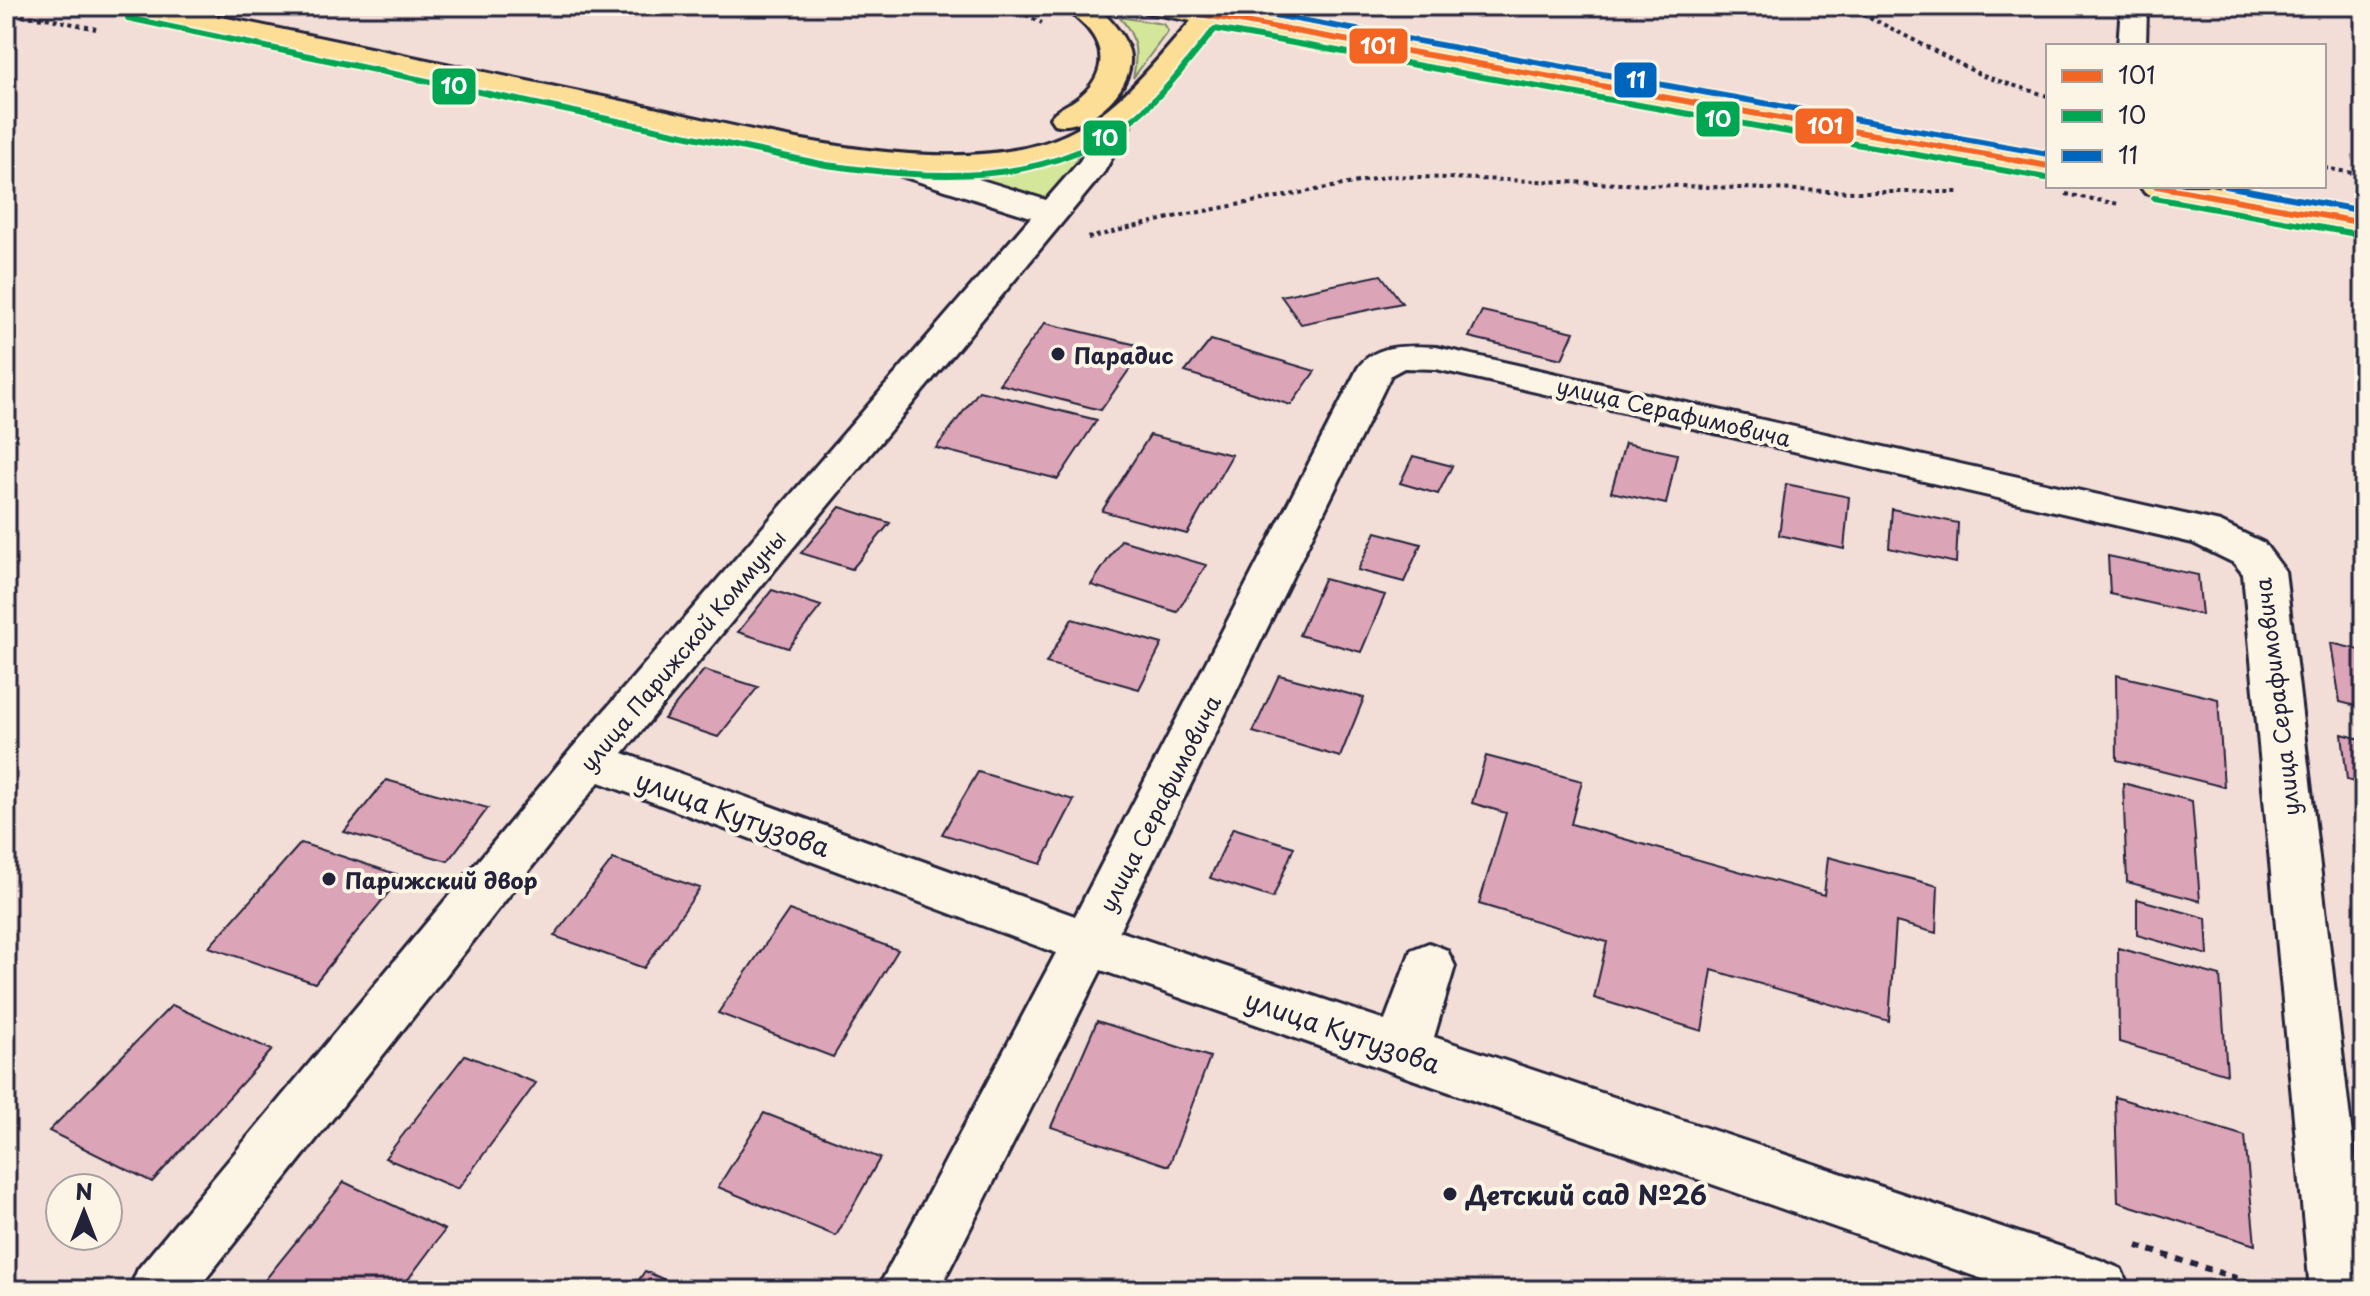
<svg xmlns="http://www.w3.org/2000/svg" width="2370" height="1296" viewBox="0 0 2370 1296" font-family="'Playpen Sans',sans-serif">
<rect width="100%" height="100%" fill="#f2ddd7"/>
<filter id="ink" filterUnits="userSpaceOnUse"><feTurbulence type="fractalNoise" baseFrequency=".0125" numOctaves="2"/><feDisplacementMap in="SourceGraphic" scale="16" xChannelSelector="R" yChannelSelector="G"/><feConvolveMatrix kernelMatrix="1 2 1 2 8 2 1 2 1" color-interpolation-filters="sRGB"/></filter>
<g filter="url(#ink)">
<path fill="#d4e69a" stroke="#7b846a" stroke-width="2" d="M1119,17L1163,24L1168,31L1133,78C1138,54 1137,35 1119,17Z
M1061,157H1077L1079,165L1049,197L1036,198L976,179L984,174Z"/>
<path fill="#dca4b7" stroke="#22223b" stroke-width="2" d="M579,6H629L613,17L576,8Z
M1381,275L1402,303L1301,324L1281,296Z
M1482,311L1574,332L1562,359L1469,337Z
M1045,323L1145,347L1101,410L999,384Z
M1211,340L1315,371L1291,405L1185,372Z
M979,391L1097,420L1058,479L936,448Z
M1150,435L1232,455L1187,534L1102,511Z
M1625,443L1677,454L1666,504L1611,492Z
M1413,456L1452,466L1438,494L1400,483Z
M1786,484L1849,497L1844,549L1779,535Z
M840,507L890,523L852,569L801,553Z
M1892,509L1958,523L1956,563L1889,548Z
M1376,532L1421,544L1404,582L1358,570Z
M1121,540L1206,565L1177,612L1091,585Z
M2108,556L2198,575L2202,615L2110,594Z
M1324,579L1385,595L1361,652L1299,635Z
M772,590L821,606L788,648L738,632Z
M1072,619L1162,644L1139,689L1046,663Z
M2331,643L2364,651V708L2340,702Z
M704,670L758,687L718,737L664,719Z
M1279,675L1364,698L1340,757L1253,732Z
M2116,675L2218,699L2224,787L2117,760Z
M2342,734L2364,740V785L2347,780Z
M1486,756L1582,781L1571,824L1824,895L1828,857L1938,886L1936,933L1896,922L1889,1021L1712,970L1702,1031L1594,998L1607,942L1479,904L1506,813L1472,803Z
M978,772L1074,800L1041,864L942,834Z
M386,780L488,808L448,861L344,832Z
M2123,783L2192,801L2200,901L2127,882Z
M1233,828L1294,847L1273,898L1210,878Z
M301,843L402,876L315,983L209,947Z
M613,859L700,888L644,968L554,936Z
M2137,899L2206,918L2208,955L2137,935Z
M789,910L898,950L833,1057L718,1013Z
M2118,948L2220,976L2227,1074L2119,1042Z
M172,1005L272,1050L152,1182L49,1131Z
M1097,1021L1210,1057L1169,1166L1051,1127Z
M465,1055L536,1083L458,1189L385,1158Z
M2115,1097L2245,1136L2255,1245L2118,1202Z
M764,1113L880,1158L836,1236L718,1187Z
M344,1182L445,1230L400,1290H257Z
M645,1271L687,1290H632Z"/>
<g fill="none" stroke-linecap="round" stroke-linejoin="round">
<defs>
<path id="minor" d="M2121,6L2147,8L2146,46H2118Z
M1123,103L1134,106L1138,112L1104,172L623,753L1075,916L1358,368C1375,343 1409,346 1436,347L2220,522L2264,543L2285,571L2364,1237V1290H2310L2243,574L2234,563L2193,543L1436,369L1404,368L1391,375L1119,931L1385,1020L1411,950L1429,943L1447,950L1455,966L1434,1037L2100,1260L2121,1269L2130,1290H2014L1101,970L939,1290H877L1056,953L599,782L197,1290H129L138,1269L573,747L1031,217L879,169L874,162L879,155L890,153L901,155L1046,200L1080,161L1112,106Z"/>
<path id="major" d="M116,6H170C316,37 462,67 608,98C734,124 920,180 1044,143C1108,124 1149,69 1191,21L1145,12L1141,6H1201L2048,157V175L1217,25C1191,56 1166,91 1135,117C1050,188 930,177 828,162L130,14L120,12Z
M1066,6H1096C1109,18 1124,34 1129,51C1138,87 1088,133 1054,124L1050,118C1056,109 1066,106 1075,100C1101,82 1110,55 1088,29C1081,21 1072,15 1066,6Z
M2140,186H2211L2364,213V233L2156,196L2145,193Z"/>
</defs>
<use href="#minor" stroke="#22223b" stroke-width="6"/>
<use href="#major" stroke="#22223b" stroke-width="6"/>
<path stroke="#22223b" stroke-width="4" stroke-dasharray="4 4" stroke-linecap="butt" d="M995,6L1016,10L1042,23
M1394,6L1422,12
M1848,6L1983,76L2048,96
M6,15L46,18L96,29
M2324,168L2364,175
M2066,194L2119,204
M1088,238L1178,216L1390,176L1856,192H1959"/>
<path stroke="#22223b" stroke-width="6" stroke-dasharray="7 7" stroke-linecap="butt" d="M2137,1246L2273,1290"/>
<use href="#minor" fill="#fcf5e5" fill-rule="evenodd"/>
<use href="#major" fill="#fcde96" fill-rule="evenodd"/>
<defs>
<path id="bus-1" d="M1155,6L2048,166
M2156,186L2364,223"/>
<path id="bus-2" d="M128,18L826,165C930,179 1044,189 1132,120C1164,95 1189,60 1215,29L2046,178
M2154,198L2362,235"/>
<path id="bus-3" d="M1223,6L2048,154
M2225,186L2364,211"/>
</defs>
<use href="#bus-1" stroke="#fcf5e5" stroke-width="10"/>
<use href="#bus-2" stroke="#fcf5e5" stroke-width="10"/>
<use href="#bus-3" stroke="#fcf5e5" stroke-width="10"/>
<use href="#bus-1" stroke="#f26522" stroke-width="6"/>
<use href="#bus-2" stroke="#00a651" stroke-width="6"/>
<use href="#bus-3" stroke="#0065bd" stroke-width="6"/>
</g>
</g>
<g fill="#22223b" stroke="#fcf5e5" stroke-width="3">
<circle cx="1058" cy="354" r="8"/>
<circle cx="329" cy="879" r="8"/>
<circle cx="1450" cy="1194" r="8"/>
</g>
<g text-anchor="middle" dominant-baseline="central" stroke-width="8" stroke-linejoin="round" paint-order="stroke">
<g font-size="22" font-weight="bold" fill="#22223b" stroke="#fcf5e5" text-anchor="start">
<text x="1074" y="354">Парадис</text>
<text x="345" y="879">Парижский двор</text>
</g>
<g font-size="22" fill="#22223b" stroke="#fcf5e5">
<text transform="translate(1674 411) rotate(13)">улица Серафимовича</text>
<text transform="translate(682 650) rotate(-50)">улица Парижской Коммуны</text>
<text transform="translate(2276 697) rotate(-97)">улица Серафимовича</text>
<text transform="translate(1159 803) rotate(-63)">улица Серафимовича</text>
</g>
<g font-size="26" fill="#22223b" stroke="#fcf5e5">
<text transform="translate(733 813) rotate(20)">улица Кутузова</text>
<text transform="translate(1343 1031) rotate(19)">улица Кутузова</text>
</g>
<g font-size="26" font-weight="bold" fill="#22223b" stroke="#fcf5e5" text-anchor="start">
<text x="1466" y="1194">Детский сад №26</text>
</g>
</g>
<g stroke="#fcf5e5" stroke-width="3">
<rect x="1348" y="27" width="61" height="38" rx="8" fill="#f26522"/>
<rect x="1613" y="61" width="45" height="38" rx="8" fill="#0065bd"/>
<rect x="431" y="67" width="46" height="39" rx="8" fill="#00a651"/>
<rect x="1695" y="100" width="46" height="38" rx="8" fill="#00a651"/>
<rect x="1794" y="107" width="61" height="38" rx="8" fill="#f26522"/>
<rect x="1082" y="119" width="46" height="38" rx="8" fill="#00a651"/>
</g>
<g font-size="22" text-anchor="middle" font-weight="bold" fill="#fff">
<text x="1378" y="54">101</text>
<text x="1636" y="88">11</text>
<text x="454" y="94">10</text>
<text x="1718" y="127">10</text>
<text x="1825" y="134">101</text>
<text x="1105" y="146">10</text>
</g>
<rect width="2370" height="1296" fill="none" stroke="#fcf5e5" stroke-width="32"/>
<rect x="16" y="16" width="2338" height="1264" fill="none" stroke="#22223b" stroke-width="3" filter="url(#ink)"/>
<rect x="2046" y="44" width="280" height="144" fill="#fcf5e5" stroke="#a5a1a1" stroke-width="2"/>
<rect x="2062" y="70" width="40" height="12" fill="#f26522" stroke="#a5a1a1" stroke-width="2"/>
<text x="2118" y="84" font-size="24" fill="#22223b">101</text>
<rect x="2062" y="110" width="40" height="12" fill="#00a651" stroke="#a5a1a1" stroke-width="2"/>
<text x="2118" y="124" font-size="24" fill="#22223b">10</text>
<rect x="2062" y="150" width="40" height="12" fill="#0065bd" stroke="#a5a1a1" stroke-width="2"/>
<text x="2118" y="164" font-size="24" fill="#22223b">11</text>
<g transform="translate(84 1212)"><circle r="38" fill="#fcf5e5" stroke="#a5a1a1" stroke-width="2"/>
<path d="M0-6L14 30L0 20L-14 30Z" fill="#22223b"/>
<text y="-12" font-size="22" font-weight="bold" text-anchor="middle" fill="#22223b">N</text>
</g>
</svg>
